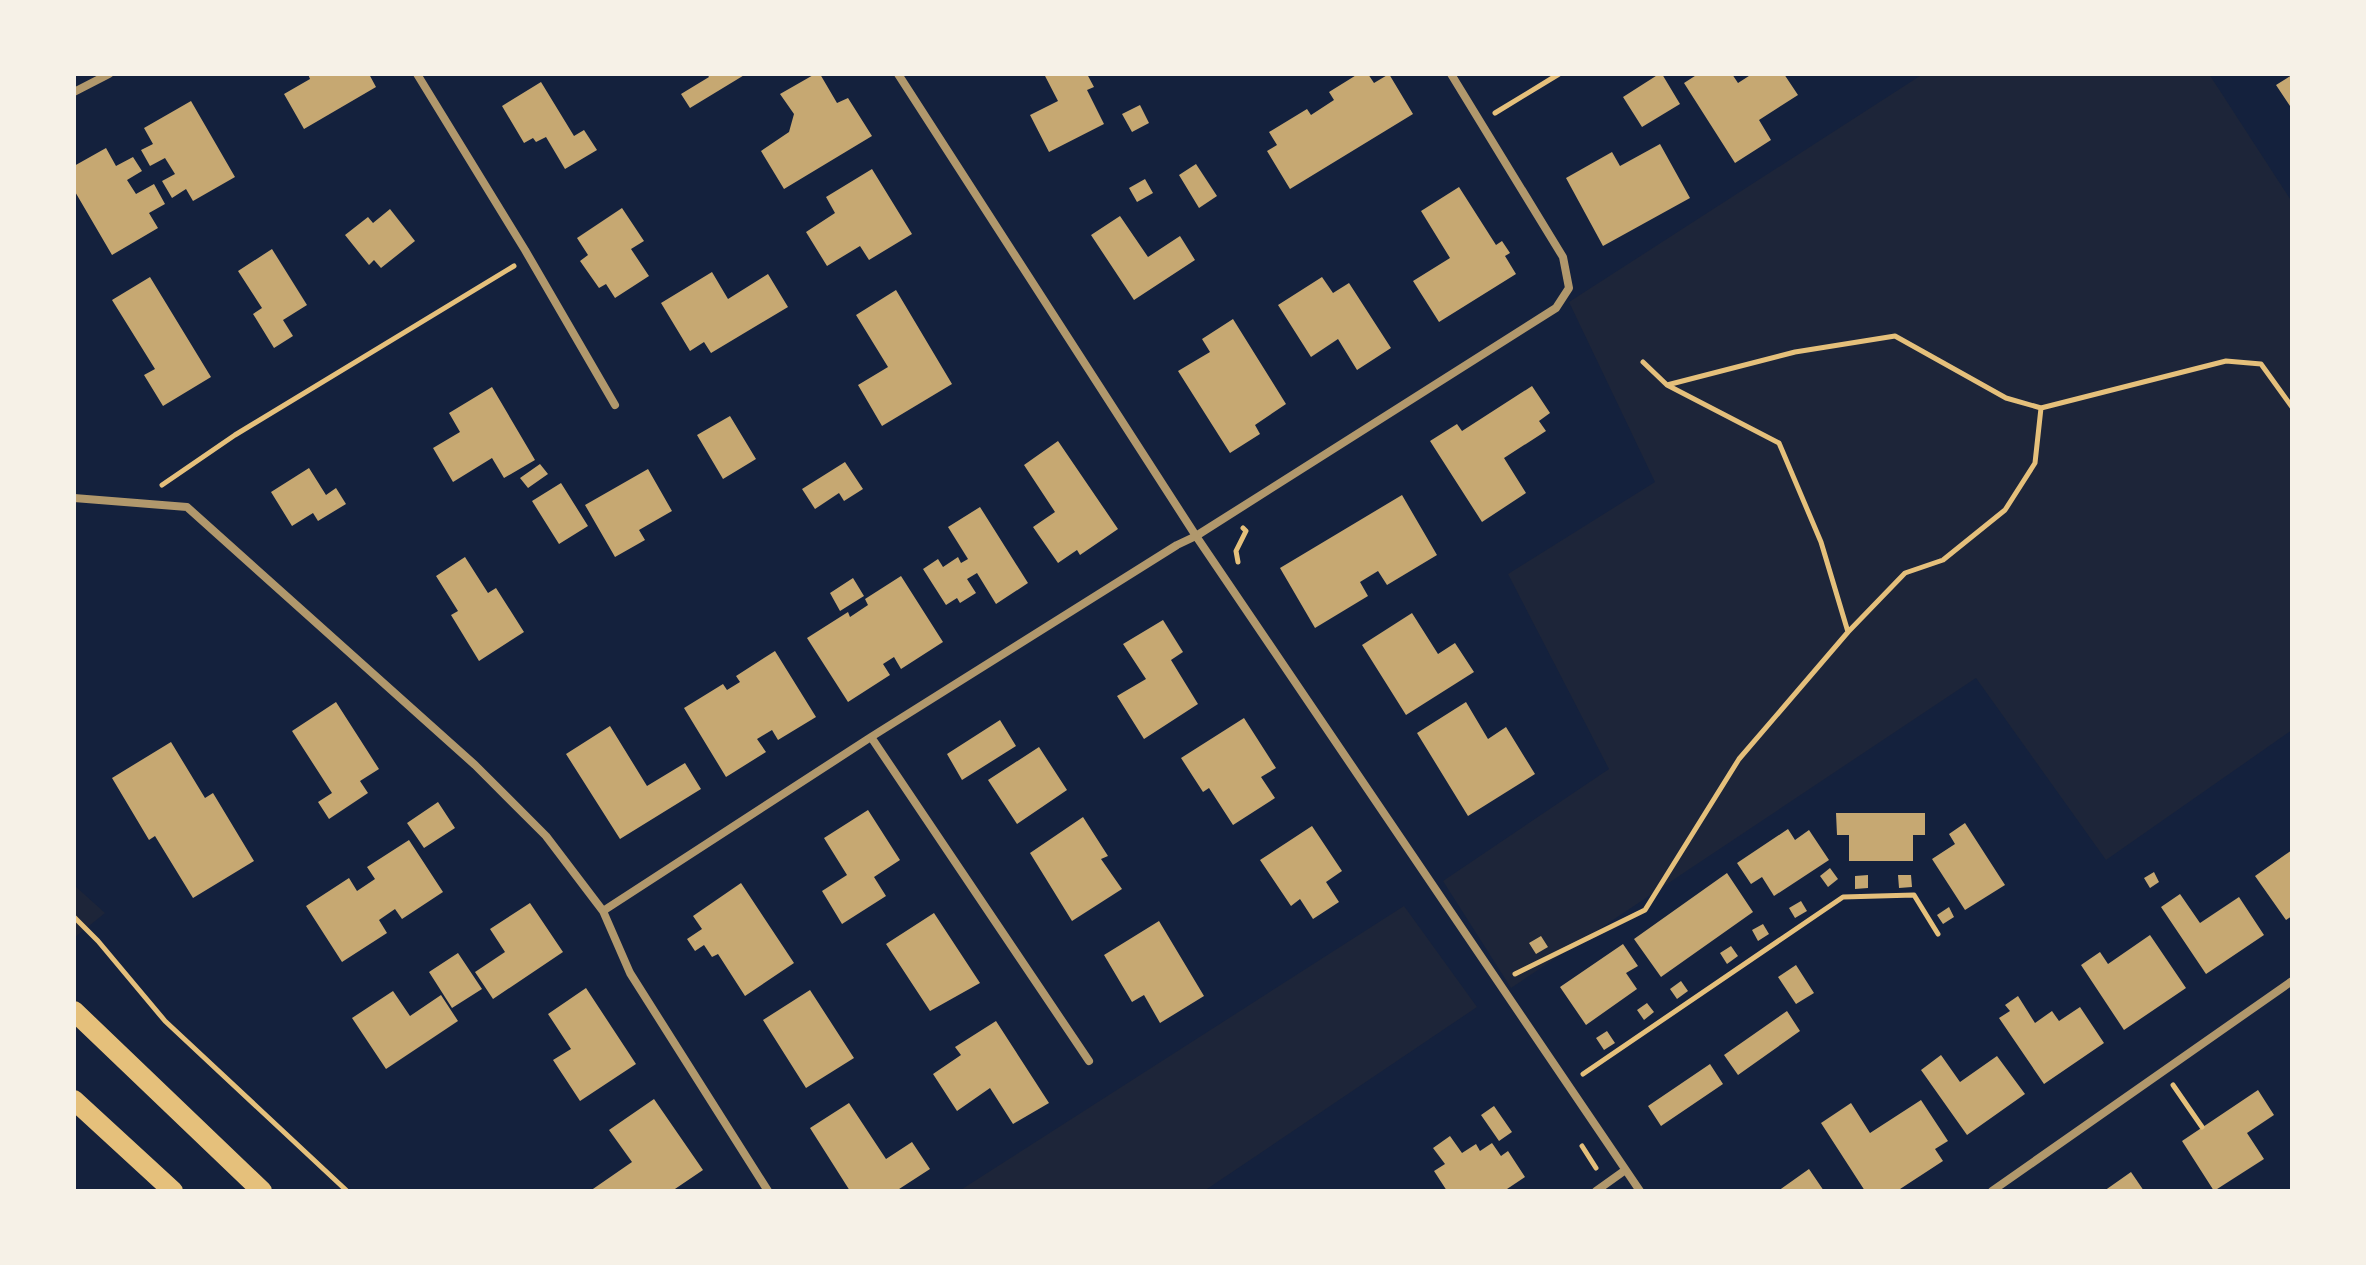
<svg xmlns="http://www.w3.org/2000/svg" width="2366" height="1265" viewBox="0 0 2366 1265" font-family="'Archivo Narrow',sans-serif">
<rect width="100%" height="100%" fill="#14213d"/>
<path fill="#1d2539" d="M1923,74H2209L2292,202V730L2106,860L1976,678L1511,988L1443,881L1609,769L1508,574L1655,482L1569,302Z
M74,885L105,913L74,938Z
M1404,906L1477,1007L1204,1191H959Z"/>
<path fill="#c6a872" d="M308,74H369L376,87L304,129L284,94L310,79Z
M707,74H746L690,108L681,94L709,77Z
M815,74H820L837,103L848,98L872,136L784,189L761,151L789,132L794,114L780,94Z
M1044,74H1087L1094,87L1087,90L1104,124L1049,152L1030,115L1058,101Z
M1358,74H1368L1374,83L1389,74L1413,114L1290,189L1267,151L1277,145L1269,132L1307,109L1311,115L1334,100L1329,92Z
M1659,74H1662L1680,104L1642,127L1623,97Z
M1698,74H1732L1738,83L1752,74H1784L1798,95L1759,120L1771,140L1735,163L1684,83Z
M2292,75V109L2276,85Z
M541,82L574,136L584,130L597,150L565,169L546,137L536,142L533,138L524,143L502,106Z
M191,101L235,177L193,201L186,189L172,198L162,181L175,174L165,158L150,166L141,150L153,144L144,128Z
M1140,105L1149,123L1132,132L1122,114Z
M1660,144L1690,198L1603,246L1566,178L1612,152L1620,166Z
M106,148L116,166L133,157L142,171L127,180L136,194L154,184L165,204L149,213L158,228L112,255L74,190V166Z
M1196,164L1217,196L1199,208L1179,175Z
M872,169L912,234L869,260L860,246L827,266L806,232L835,213L826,197Z
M1145,179L1153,193L1137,202L1129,188Z
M1459,187L1496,245L1502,241L1510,253L1505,256L1516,274L1439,322L1413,281L1450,258L1421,211Z
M622,208L644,241L631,249L649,276L615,298L606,284L599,288L580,261L588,255L577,238Z
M390,209L415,241L381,268L374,260L369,265L345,235L368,217L373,223Z
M1120,216L1148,257L1180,236L1195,260L1134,300L1091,235Z
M272,249L307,305L283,320L293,336L274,348L253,314L262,308L238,271Z
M712,272L728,299L768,274L788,307L711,353L704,342L690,351L661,303Z
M150,277L211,377L163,406L144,375L155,369L112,300Z
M1322,277L1333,293L1349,283L1391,348L1357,370L1338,339L1311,357L1278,305Z
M896,290L952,384L882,426L858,385L888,367L856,315Z
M1233,319L1286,404L1255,425L1260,434L1230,453L1178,371L1210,352L1202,339Z
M1532,386L1550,413L1539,421L1546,431L1504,458L1526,493L1482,522L1430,441L1457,424L1462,431Z
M492,387L535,460L504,478L492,458L453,482L433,448L460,432L449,413Z
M730,416L756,459L723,479L697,435Z
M1058,441L1118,529L1080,555L1077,550L1058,563L1033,527L1055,512L1024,465Z
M845,462L863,489L844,501L839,493L815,509L802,489Z
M540,464L548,474L528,488L520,478Z
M309,468L326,495L336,488L346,504L318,521L313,513L292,526L271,492Z
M648,469L672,511L639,530L645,540L615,557L585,505Z
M561,483L588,526L559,544L532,501Z
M1402,495L1437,555L1387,585L1378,571L1360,582L1368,596L1315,628L1280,568Z
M980,507L1028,583L996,604L977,573L967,579L976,593L960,603L957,598L946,605L923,569L938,559L943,567L958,557L961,563L968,559L948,527Z
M465,557L488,593L496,588L524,632L479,661L451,615L458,611L436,576Z
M901,576L943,642L901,669L894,657L883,664L890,675L848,702L807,638L848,612L850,617L868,605L865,599Z
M853,578L864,596L840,611L830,593Z
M1412,613L1438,654L1455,643L1474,672L1406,715L1362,645Z
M1163,620L1183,652L1171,660L1198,704L1144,739L1117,696L1146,679L1123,644Z
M775,651L816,717L778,740L772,730L757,739L766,752L726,777L684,708L723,684L727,690L740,682L736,676Z
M336,702L379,769L360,781L368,793L329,819L318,802L332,793L292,731Z
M1466,702L1488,739L1506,727L1535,774L1468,816L1417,733Z
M1244,718L1276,768L1261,777L1275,798L1233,825L1209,788L1203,792L1181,758Z
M1000,720L1016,746L962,780L947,754Z
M610,726L647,786L685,763L701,789L620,839L566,754Z
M171,742L205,798L213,793L254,861L193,898L155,836L149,840L112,778Z
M1039,747L1067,790L1017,824L988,780Z
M438,802L455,828L424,848L407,823Z
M868,810L900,860L874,877L886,896L842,924L822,891L847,875L824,838Z
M1836,813H1925V835H1913V861H1849V835H1837Z
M1083,817L1108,856L1101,859L1122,889L1072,921L1030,853Z
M1965,823L2005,885L1965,910L1932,859L1955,844L1949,834Z
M1312,826L1342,871L1326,882L1339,902L1313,919L1300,899L1291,906L1260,860Z
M1788,829L1795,840L1809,830L1829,860L1774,896L1762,877L1751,884L1737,863Z
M409,840L443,892L402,919L395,909L379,920L387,933L342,962L306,906L349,878L357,891L375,879L367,867Z
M2292,850V916L2286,920L2255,876Z
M1830,868L1838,879L1828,887L1820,876Z
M2154,872L2159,882L2150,888L2144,878Z
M1727,873L1753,912L1661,977L1634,939Z
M1868,875V888L1855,889V876Z
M1898,875H1911L1912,887L1899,888Z
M741,883L794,963L745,996L718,954L712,957L704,945L695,951L687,939L702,929L693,916Z
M2180,894L2200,923L2239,897L2264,935L2206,974L2161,907Z
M1801,901L1807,911L1795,918L1789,908Z
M530,903L563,952L493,999L475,972L505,952L490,929Z
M1949,907L1954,917L1943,924L1937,915Z
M934,913L980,983L930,1011L886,944Z
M1159,921L1204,996L1160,1023L1144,995L1132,1002L1104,955Z
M1763,924L1769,934L1758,941L1752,930Z
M2150,935L2186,988L2124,1030L2081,965L2100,952L2108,964Z
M1541,936L1548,947L1536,954L1529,943Z
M1623,944L1638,966L1626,973L1637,989L1586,1025L1560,987Z
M1731,946L1738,956L1727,964L1720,953Z
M458,953L482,989L452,1008L429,972Z
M1796,965L1814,993L1796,1004L1778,977Z
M1681,981L1688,991L1677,999L1670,989Z
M586,988L636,1064L580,1101L553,1060L571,1049L548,1014Z
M810,990L854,1058L806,1088L763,1020Z
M393,991L410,1016L441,995L458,1021L386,1069L352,1018Z
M2018,996L2035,1023L2052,1011L2059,1021L2080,1007L2104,1043L2044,1084L1999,1018L2010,1011L2005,1005Z
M1647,1003L1654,1012L1644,1020L1637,1010Z
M1787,1011L1800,1031L1738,1075L1724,1055Z
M996,1021L1049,1103L1013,1124L990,1088L957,1111L933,1074L961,1055L955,1047Z
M1607,1031L1615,1043L1604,1050L1596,1038Z
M1941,1055L1960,1082L1997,1056L2025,1094L1967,1135L1921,1070Z
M1710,1064L1723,1084L1661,1126L1648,1106Z
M2258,1090L2274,1115L2247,1133L2264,1159L2214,1191L2182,1141Z
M654,1099L703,1170L672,1191H590L632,1162L609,1130Z
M1921,1100L1948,1141L1935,1149L1943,1161L1897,1191H1878L1877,1189L1865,1191L1821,1123L1851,1103L1870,1133Z
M849,1103L886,1159L912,1142L930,1169L896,1191H850L810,1128Z
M1494,1106L1512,1132L1499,1141L1481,1115Z
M1450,1136L1462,1153L1476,1144L1480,1151L1492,1143L1501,1156L1508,1151L1525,1177L1504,1191H1447L1434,1171L1445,1164L1433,1148Z
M1809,1169L1824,1191H1778Z
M2131,1172L2144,1191H2104Z"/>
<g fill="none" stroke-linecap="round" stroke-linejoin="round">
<path stroke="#e5c07b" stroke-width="5" d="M1495,113L1559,74
M1643,362L1667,385L1779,443L1821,542L1848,632
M1667,385L1795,352L1895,336L2006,398L2041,408L2226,361L2261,364L2292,407
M162,485L235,435L514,266
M1238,562L1236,551L1246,531L1243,528
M74,917L98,941L165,1021L347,1191
M1515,974L1645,910L1739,759L1848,632L1905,573L1943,560L2005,510L2035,463L2041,408
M1583,1074L1843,897L1914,895L1938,934
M2173,1085L2202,1127
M1582,1146L1596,1168"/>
<path stroke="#b1986c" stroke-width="8" d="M417,74L525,250L615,405
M898,74L1196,536L1640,1191
M74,92L109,74
M74,498L187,507L475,765L546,836L603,911L630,973L768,1191
M871,737L1089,1061
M603,911L871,737L1177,545L1196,536L1556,308L1569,288L1563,257L1451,74
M1596,1191L1624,1171
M1992,1191L2292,981"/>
<path stroke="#e5c07b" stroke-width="20" d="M74,1011L262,1191
M74,1100L173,1191"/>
</g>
<rect width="2366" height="1265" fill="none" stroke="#f6f1e7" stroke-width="152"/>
</svg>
